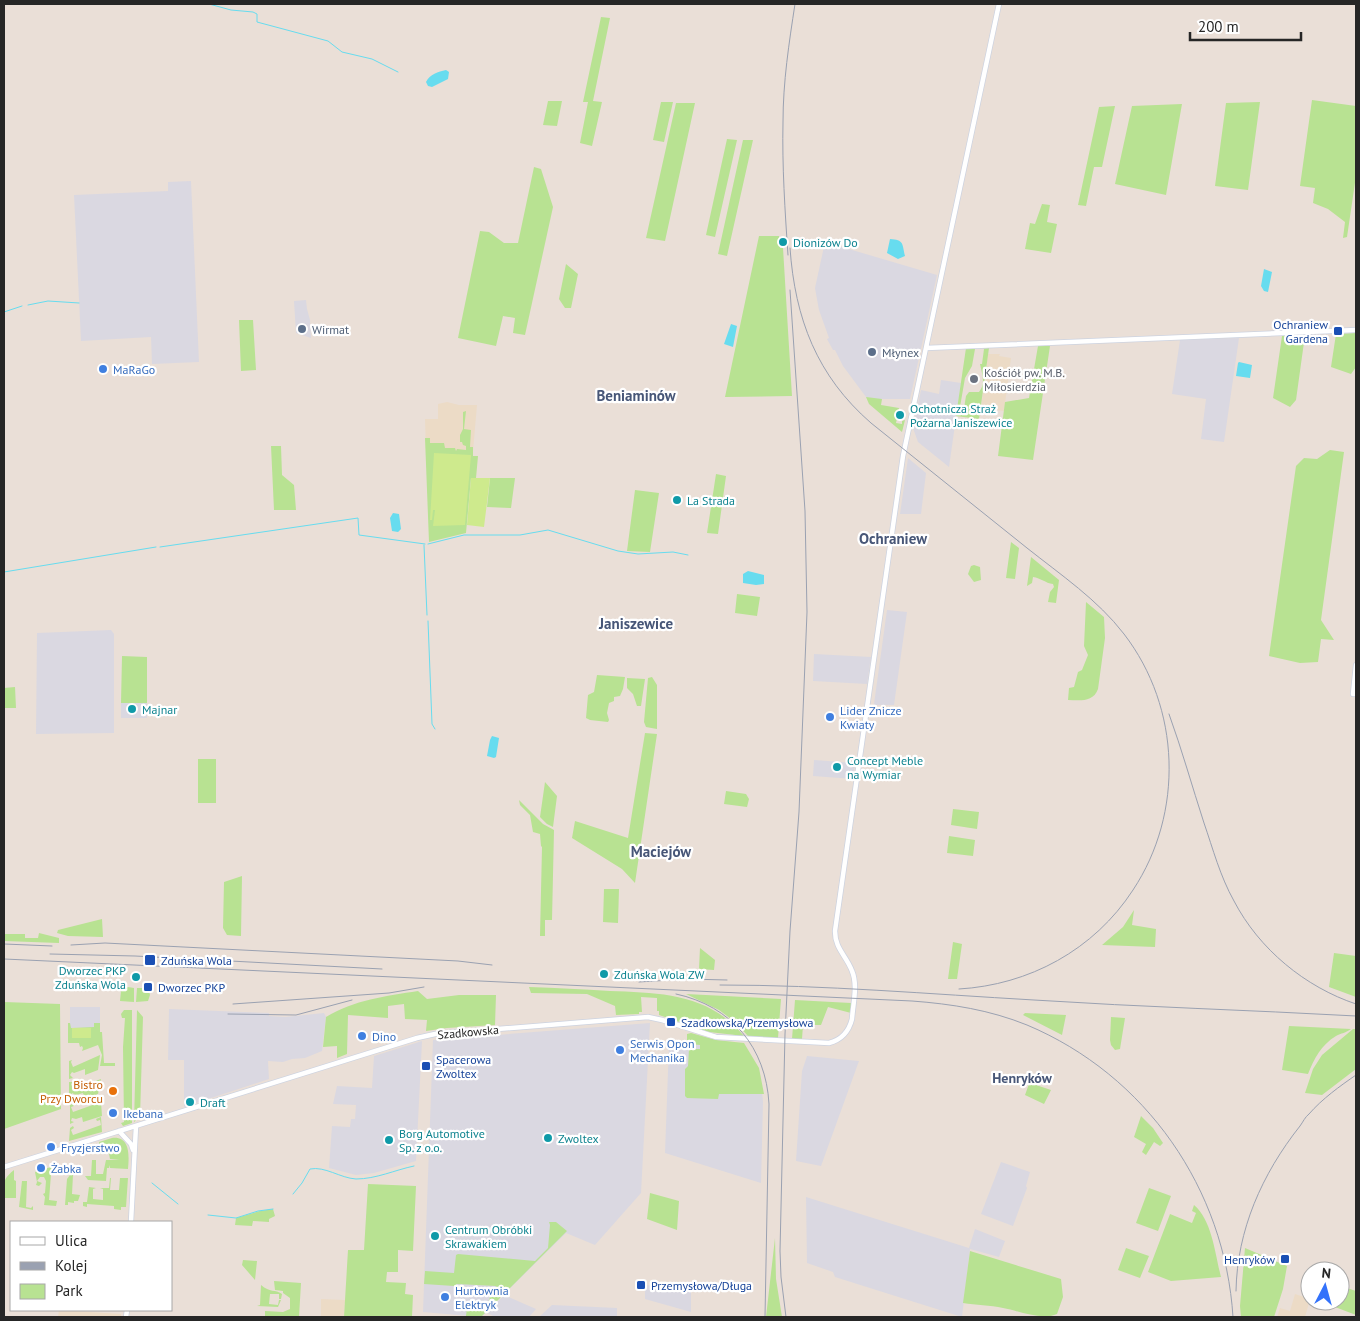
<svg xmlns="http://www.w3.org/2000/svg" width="1360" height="1321" viewBox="0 0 1360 1321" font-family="'PT Sans',sans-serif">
<rect width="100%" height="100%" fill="#eadfd7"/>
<path fill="#dad8e1" d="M191,181L199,362L152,364L151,337L81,341L74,195L168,191V182Z
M825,242L937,275L910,399H873L866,397L843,366L835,350H833L827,339L829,338L819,310L815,288Z
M306,300L307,309L310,320L311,338L296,333L294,301Z
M1239,338L1224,442L1201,439L1206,399L1172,394L1180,340Z
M941,380L961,383L949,467L918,442L913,428L921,390L939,394Z
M908,458L926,473L921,514H900Z
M887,610L907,612L894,705H875L874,704Z
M111,630L114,634V733L36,734L37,633Z
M814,654L871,657L867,684L813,681Z
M121,703H147V718H121Z
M814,760L855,763L853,779L813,776Z
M70,1007H100V1023H96L95,1027L70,1028Z
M169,1009L269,1013V1016L285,1017L324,1013L326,1017L322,1051L305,1058L292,1059L283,1062L268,1061L269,1079L184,1107V1060H168Z
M650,1023L641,1193L595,1245L566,1233L481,1317L423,1312L433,1040Z
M422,1041L416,1161L374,1173L356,1175L329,1168L332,1126L350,1127L351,1119H355L356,1105L333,1104L337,1086L372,1088L374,1056Z
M669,1044L746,1047L761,1083L763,1102L761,1183L665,1153Z
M807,1056L859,1061L821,1166L796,1161L802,1071Z
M1001,1162L1030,1172L1026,1186L1027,1188L1013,1226L981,1214Z
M806,1197L969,1248L975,1229L1005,1241L999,1257L970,1249L962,1317L835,1277L833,1272L807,1263Z
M645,1285L691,1289V1312L645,1299Z
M504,1295L536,1309L529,1317H495L487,1313Z
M552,1305L617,1308V1317H539Z"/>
<path fill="#ecdbc6" d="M988,354H1000L999,356L1011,358L1004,411L981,408Z
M447,402L459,405H477L473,451H426L425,419H438V404Z
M1295,1294L1307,1298L1309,1303L1305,1317H1277L1280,1308L1290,1311Z
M321,1299L345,1300L344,1317H321Z
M59,1310L121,1314V1317H58Z"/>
<path fill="#b8e292" d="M601,17L610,18L593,101L602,102L592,146L580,143L588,102H583Z
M1312,100L1356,106V176L1347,237L1343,238L1345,222L1328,209L1313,203L1315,188L1300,186Z
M548,101H562L557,126L543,125Z
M661,102H673L664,142L653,140Z
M1260,102L1248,190L1215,186L1226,103Z
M676,103H695L665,241L646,238Z
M1182,104L1166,195L1115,184L1132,106Z
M1115,106L1102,167H1094L1086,206L1078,205L1099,107Z
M727,139L737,140L715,237L706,235Z
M743,140H753L727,256L718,254Z
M534,167L541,169L553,207L525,335L513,333L515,318L503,316L496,346L458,338L480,231L489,232L504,243H518Z
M1042,204L1050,205L1047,222L1057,224L1051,253L1025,249L1030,223L1035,224Z
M759,236H779L780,248H783L792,396L725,397Z
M566,264L578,274L571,308H565L559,299Z
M239,320H253L256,370L241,371Z
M1356,333V367L1351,374L1331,367L1336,334Z
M1305,335L1296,400L1290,407L1273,398L1282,336Z
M1038,346H1050L1033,460L998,456L1005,402L1029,398Z
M966,348H978L975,349L972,366L965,378L960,407L964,408L966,396L969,392H979C986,384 982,374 980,364H982L984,349H982L989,348L979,419L956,416Z
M866,397L882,399L881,405L899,408L896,423L902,424V421L905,420L902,432L869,404Z
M466,411L464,429L471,430L470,447H473V456H478L476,478H471L466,533L429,542L425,438H430V443H444L445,448H455L456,451L457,449L466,450V446L463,445L462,442H460V435L463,429V412Z
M271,446H281L282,475L294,485L296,510H274Z
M1330,450L1344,452L1321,620L1334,640L1321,639L1318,662L1300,663L1269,656L1296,466L1304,458L1317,459Z
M716,474L726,476L718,534L707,533Z
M490,478H515L511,508L487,507Z
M635,490L659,493L650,552L627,551Z
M1011,542L1019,548L1015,579L1006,578Z
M1031,557L1059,580L1056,603L1048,602L1050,592L1054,587L1053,584C1045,583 1041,578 1033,577L1032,583L1027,586Z
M974,565L980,567L981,580L974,582L968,574L971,566Z
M737,594L760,597L757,616L735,613Z
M1086,602L1104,617L1105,638L1098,689C1093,703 1079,700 1068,700L1069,688L1074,687L1078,672L1082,670L1088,655L1084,646Z
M122,656L147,657V703H121Z
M597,675L625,677L623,689L620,696L614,697V701L609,703L607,713L609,720L608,722L590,720L586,718L588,695L594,692Z
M652,677L657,685V729L646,727L644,722L648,678Z
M627,678L645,679L641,706H637L633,694L627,688Z
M15,687L16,708H4V688Z
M645,733L657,734L635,883L622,869L572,838L575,821L628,838Z
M198,759H216V803H198Z
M545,782L557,796L553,827L547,824L540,817Z
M726,791L746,794L749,799L747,807L724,804Z
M519,800L543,824L554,830L552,920H545V936H540L542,847L541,846L540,834L533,832L530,815L520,805Z
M953,809L979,812L977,829L951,825Z
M949,836L975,840L973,856L947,853Z
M242,876L241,936L227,935L223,928L224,882Z
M604,889H619L618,923L603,922Z
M1134,910L1132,925L1156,929L1155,947L1102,945L1123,927Z
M102,919L103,937L68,936L57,933L58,930Z
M39,933L59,938V943L4,941V934H25V938H38Z
M953,942L962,944L957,979H948Z
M700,948L715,960L714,970L699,969Z
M1334,953L1356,956V997L1329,987Z
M128,987L134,988V1002L120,1001L121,991Z
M529,987C556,988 583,989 610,991C661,993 708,993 744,1036L709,1032L659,1015V1011H657V998L641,997L642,1012H639V1014L616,1015L615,1006L587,994L531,993Z
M137,988H145L149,991L150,995L148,1001L136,1002Z
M418,991L427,999L459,995H496L495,1025L447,1028L426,1031L427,1020L405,1019L404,1004L388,1006V1018L348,1015L347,1054L337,1058V1046L323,1047L326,1017C354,1000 386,996 418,991Z
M686,994L781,999L778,1038L748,1036L735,1022L719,1010Z
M795,1000L851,1003V1013L828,1007L821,1025H803L802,1039H792Z
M4,1002L60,1004L61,1109L4,1129Z
M124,1010H132V1123L123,1126L121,1123L124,1122L123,1047L125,1018H122L121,1014Z
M137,1010L143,1017L140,1117L134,1122Z
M1025,1013L1066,1015L1062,1035L1023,1015Z
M1111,1017L1125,1018L1120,1049L1115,1050L1111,1045L1110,1040Z
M68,1023H70L71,1028L94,1027V1023H100V1032H102L104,1063H115V1066H100L102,1055L98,1045L82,1051L83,1048L82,1046L80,1047L79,1043H68Z
M1289,1026L1351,1029C1346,1033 1341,1033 1336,1036C1321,1045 1314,1059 1308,1074L1282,1070Z
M1353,1029H1356V1069L1322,1095L1305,1093L1313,1069L1322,1055Z
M691,1033L716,1040L744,1043L759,1068L764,1094H719L718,1099L687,1098L685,1096V1069L688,1066L689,1049H700V1045L687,1044V1034Z
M100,1055L98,1070L85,1075V1069L74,1073L72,1072L70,1075L73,1078L69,1079V1061L72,1060L71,1062L73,1067Z
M101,1079L98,1094L84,1098L83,1093L76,1095L72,1093L71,1097L73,1099L69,1101V1082H73L71,1084L73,1089Z
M1029,1084H1033L1051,1090L1044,1104L1025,1095Z
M101,1102L102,1116L83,1122L82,1117L76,1119L72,1118L71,1121L74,1122L70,1124V1105L72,1104L74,1106L71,1107L73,1112Z
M1141,1116L1153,1128L1163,1143L1160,1146L1154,1142L1146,1155L1142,1152L1146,1144L1134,1137Z
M101,1117L102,1132L69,1141L70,1128L73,1126L74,1128L71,1130L73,1135L101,1125L100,1120L97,1121L96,1119Z
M112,1138C131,1136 129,1157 128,1169L110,1168L109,1165V1168H107L106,1181L88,1180L85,1176H91L92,1160H96V1174H103L106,1160H120L110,1159L109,1154H100L99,1142Z
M57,1165L58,1174H51L49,1200L57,1201L56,1206L44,1205L45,1197L43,1194L45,1193L46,1181L44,1177H40L37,1181L42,1183L39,1186L36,1185L37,1182L35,1172Z
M14,1170V1180L16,1181V1198H4C4,1182 2,1180 14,1170Z
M70,1175H73L72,1194L80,1195L78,1201H74V1203L68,1202V1205H65L67,1179Z
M110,1178H111L110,1190H119L120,1178H128L126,1207H121V1210L114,1209V1206L87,1204V1207L83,1206V1202H87L89,1187L96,1188L93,1189V1199L103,1200V1189L100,1188H109Z
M22,1181H27L26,1207L31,1208L33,1206V1210L19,1207Z
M368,1184L416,1186L413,1251L398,1250V1272H387L386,1282L406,1283L405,1294L413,1295L412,1317H344L348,1250H364Z
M1149,1188L1171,1196L1158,1231L1136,1223Z
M650,1193L679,1201L677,1230L647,1219Z
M1194,1205C1212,1220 1215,1254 1221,1277L1171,1281L1148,1272L1170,1214L1192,1223L1196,1213L1192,1211Z
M273,1209L275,1216L269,1219V1222L253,1221L252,1226L235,1225L236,1218L260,1211Z
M549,1222H556L567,1231L481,1317L466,1316L467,1308L486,1309L490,1297H495L496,1286L457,1284L454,1286L424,1284L425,1271L454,1273L456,1255L458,1254L535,1261L548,1248L550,1225Z
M775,1238L776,1279L782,1317H766Z
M1126,1248L1149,1256L1140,1278L1118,1270Z
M1245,1248L1287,1266L1283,1289L1274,1317H1241L1240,1306Z
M970,1251L1061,1279L1063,1297L1057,1314C1041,1321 1020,1311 1003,1308C990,1305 976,1305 963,1303Z
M243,1260L257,1261L255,1280L242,1265Z
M274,1281L301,1283L299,1317H265V1311L283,1312L290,1309V1298L283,1293V1291L275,1290Z
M261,1285C270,1293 275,1289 282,1294L281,1299H279V1294H270L269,1304L278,1305L279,1300H281L278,1307L257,1306L260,1305Z
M1344,1287L1356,1291V1315L1335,1307L1337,1301H1340L1341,1289Z"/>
<path fill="#ceea8d" d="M434,453L471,455L465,525L433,526L435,510H433L432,520H430Z
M471,478H490L484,527L467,525Z
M72,1028H91V1038H72Z"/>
<path fill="#67dcef" d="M446,70L449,72L448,79L432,87L428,86L426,82C430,74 438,72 446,70Z
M890,239C904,240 902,243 905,256L898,259L887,253Z
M1264,269L1272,272L1268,292L1264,291L1261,286Z
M731,324L737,326L733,347L724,344Z
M1239,362L1252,365L1250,378L1236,376L1238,363Z
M393,513L399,514L401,529L398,532L392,531L390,518Z
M748,571L764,575V584L756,585L743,583V574Z
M492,736L499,738L496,757L494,758L487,756L490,740Z"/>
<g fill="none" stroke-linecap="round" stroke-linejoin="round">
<path stroke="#67dcef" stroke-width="1" d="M209,4L231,10L253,12L257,14V22L328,41L342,52L372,59L398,72
M28,305L48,301L79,303
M4,312L22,306
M428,544L464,535H520L548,530L618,551L638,554L673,552L688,555
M424,545L427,615
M160,547L358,518L359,535L425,544
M4,572L156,547
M428,621L432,724L435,729
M152,1183L178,1204
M293,1194L302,1183L310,1169C325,1166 340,1178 356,1179C376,1179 395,1170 414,1166
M208,1215L236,1218L258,1211L273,1209"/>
<defs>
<path id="tertiary" d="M926,348L1356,330
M1356,665L1353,694H1356
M119,1131L131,1144L133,1150
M4,1167L417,1038L435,1034L648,1017L662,1020L716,1037L829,1043C841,1040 849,1031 852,1019C853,1004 858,985 852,971C846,955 835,949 835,931L903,456L999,4
M131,1222L136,1126
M126,1317L127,1310"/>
</defs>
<use href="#tertiary" stroke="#cdd3e0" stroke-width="6"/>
<use href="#tertiary" stroke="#fff" stroke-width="4.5"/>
<path stroke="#9aa1b1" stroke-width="1" d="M790,248C795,319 817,376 871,423C923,465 975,506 1027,548C1061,575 1098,600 1124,634C1181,708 1184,813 1133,890C1094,950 1029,985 959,989
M788,255C785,211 782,166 783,122C783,82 789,43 795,4
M1169,714C1182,750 1192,786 1204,823C1213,849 1220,876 1234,901C1259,949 1305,987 1356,1004
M4,944L52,946
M71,945L105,943L458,961L492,965
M50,954L135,956L382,969
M4,959L912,1001C952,1004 990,1010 1027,1025C1146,1075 1225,1189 1233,1317
M639,982L687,979L727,980
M720,985C825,985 929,994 1034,1000C1141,1007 1249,1010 1356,1016
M676,994C732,1006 766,1048 769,1104L765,1317
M233,1004L389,993L424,987
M228,1014L296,1015L352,1000
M1236,1291C1237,1230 1262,1174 1300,1126C1303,1122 1305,1117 1309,1114C1322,1099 1340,1086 1356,1075
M786,1317L781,1277L780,1251L785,1034L790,931L799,812L807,612L805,511L790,290"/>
</g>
<g fill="#0f9aa8" stroke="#fff" stroke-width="2">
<circle cx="783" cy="242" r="5"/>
<circle cx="900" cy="415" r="5"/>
<circle cx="677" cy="500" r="5"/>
<circle cx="132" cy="709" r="5"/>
<circle cx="837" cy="767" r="5"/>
<circle cx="604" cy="974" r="5"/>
<circle cx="136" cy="977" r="5"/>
<circle cx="190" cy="1102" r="5"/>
<circle cx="548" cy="1138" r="5"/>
<circle cx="389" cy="1140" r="5"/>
<circle cx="435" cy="1236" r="5"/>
</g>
<g fill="#5c6f8a" stroke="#fff" stroke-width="2">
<circle cx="302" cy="329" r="5"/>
<circle cx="872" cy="352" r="5"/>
</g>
<g fill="#1a4fb4" stroke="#fff" stroke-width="2">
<rect x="1333" y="326" width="10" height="10" rx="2.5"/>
<rect x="144" y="954" width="12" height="12" rx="2.5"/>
<rect x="143" y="982" width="10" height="10" rx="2.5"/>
<rect x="666" y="1017" width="10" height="10" rx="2.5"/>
<rect x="421" y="1061" width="10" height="10" rx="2.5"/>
<rect x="1280" y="1254" width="10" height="10" rx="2.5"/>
<rect x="636" y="1280" width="10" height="10" rx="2.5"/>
</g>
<g fill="#3f7fe0" stroke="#fff" stroke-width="2">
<circle cx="103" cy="369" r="5"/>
<circle cx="830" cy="717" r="5"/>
<circle cx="362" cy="1036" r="5"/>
<circle cx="620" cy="1050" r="5"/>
<circle cx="113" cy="1113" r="5"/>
<circle cx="51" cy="1147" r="5"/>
<circle cx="41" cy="1168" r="5"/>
<circle cx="445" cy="1297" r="5"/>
</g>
<circle fill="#6b7280" stroke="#fff" stroke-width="2" cx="974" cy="379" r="5"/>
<circle fill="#e8710a" stroke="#fff" stroke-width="2" cx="113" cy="1091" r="5"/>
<g text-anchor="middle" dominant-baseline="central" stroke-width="4.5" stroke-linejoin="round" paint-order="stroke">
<g font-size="12" fill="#0d838f" stroke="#fff" text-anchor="start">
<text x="793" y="242">Dionizów Do</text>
<text x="910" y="408">Ochotnicza Straż<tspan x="910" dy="14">Pożarna Janiszewice</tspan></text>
<text x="687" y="500">La Strada</text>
<text x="142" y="709">Majnar</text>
<text x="847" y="760">Concept Meble<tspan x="847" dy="14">na Wymiar</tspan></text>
<text x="126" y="970" text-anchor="end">Dworzec PKP<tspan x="126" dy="14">Zduńska Wola</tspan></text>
<text x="614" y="974">Zduńska Wola ZW</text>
<text x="200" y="1102">Draft</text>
<text x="399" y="1133">Borg Automotive<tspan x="399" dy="14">Sp. z o.o.</tspan></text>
<text x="558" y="1138">Zwoltex</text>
<text x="445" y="1229">Centrum Obróbki<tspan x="445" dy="14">Skrawakiem</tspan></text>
</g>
<g font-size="12" fill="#164399" stroke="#fff" text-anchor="start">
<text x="1328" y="324" text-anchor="end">Ochraniew<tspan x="1328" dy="14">Gardena</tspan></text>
<text x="161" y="960">Zduńska Wola</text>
<text x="158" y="987">Dworzec PKP</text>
<text x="681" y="1022">Szadkowska/Przemysłowa</text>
<text x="436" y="1059">Spacerowa<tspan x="436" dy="14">Zwoltex</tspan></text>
<text x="1275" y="1259" text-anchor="end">Henryków</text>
<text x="651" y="1285">Przemysłowa/Długa</text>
</g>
<g font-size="12" fill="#4e5e75" stroke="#fff" text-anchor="start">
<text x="312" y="329">Wirmat</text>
<text x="882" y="352">Młynex</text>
</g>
<g font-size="12" fill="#366cbe" stroke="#fff" text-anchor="start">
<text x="113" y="369">MaRaGo</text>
<text x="840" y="710">Lider Znicze<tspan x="840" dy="14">Kwiaty</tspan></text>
<text x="372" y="1036">Dino</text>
<text x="630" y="1043">Serwis Opon<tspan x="630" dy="14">Mechanika</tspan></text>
<text x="123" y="1113">Ikebana</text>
<text x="61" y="1147">Fryzjerstwo</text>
<text x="51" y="1168">Żabka</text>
<text x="455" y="1290">Hurtownia<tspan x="455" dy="14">Elektryk</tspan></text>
</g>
<g font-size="12" fill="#5b616d" stroke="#fff" text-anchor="start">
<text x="984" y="372">Kościół pw. M.B.<tspan x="984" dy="14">Miłosierdzia</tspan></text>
</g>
<g font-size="12" fill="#262626" stroke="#fff">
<text transform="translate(468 1032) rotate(-5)">Szadkowska</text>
</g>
<g font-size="12" fill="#c56008" stroke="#fff" text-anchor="end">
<text x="103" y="1084">Bistro<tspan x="103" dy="14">Przy Dworcu</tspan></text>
</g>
<g font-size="14" font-weight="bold" fill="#475677" stroke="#fff">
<text x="1022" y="1078">Henryków</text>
</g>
<g font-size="15" font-weight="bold" fill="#475677" stroke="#fff">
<text x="636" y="395">Beniaminów</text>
<text x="893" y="538">Ochraniew</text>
<text x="636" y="623">Janiszewice</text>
<text x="661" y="851">Maciejów</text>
</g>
</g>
<rect width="1360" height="1321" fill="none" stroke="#262626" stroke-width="10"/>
<rect x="10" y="1221" width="162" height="90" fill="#ffffff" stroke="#a8a8a8"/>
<rect x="20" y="1237" width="25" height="8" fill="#ffffff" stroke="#a8a8a8"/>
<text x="55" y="1246" font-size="15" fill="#262626">Ulica</text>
<rect x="20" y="1262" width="25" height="8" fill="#9aa1b1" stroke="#a8a8a8"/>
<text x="55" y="1271" font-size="15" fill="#262626">Kolej</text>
<rect x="20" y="1284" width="25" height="15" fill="#b8e292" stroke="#a8a8a8"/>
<text x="55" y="1296" font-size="15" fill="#262626">Park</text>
<g transform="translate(1325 1286) rotate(6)"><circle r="24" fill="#ffffff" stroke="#a8a8a8"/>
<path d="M0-4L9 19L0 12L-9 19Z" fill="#3372fb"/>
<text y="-8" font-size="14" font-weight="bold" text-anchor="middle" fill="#262626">N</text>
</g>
<path d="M1190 32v8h111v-8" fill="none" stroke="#262626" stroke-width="2.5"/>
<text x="1198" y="32" font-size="15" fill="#262626" stroke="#ffffff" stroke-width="4" paint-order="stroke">200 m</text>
</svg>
